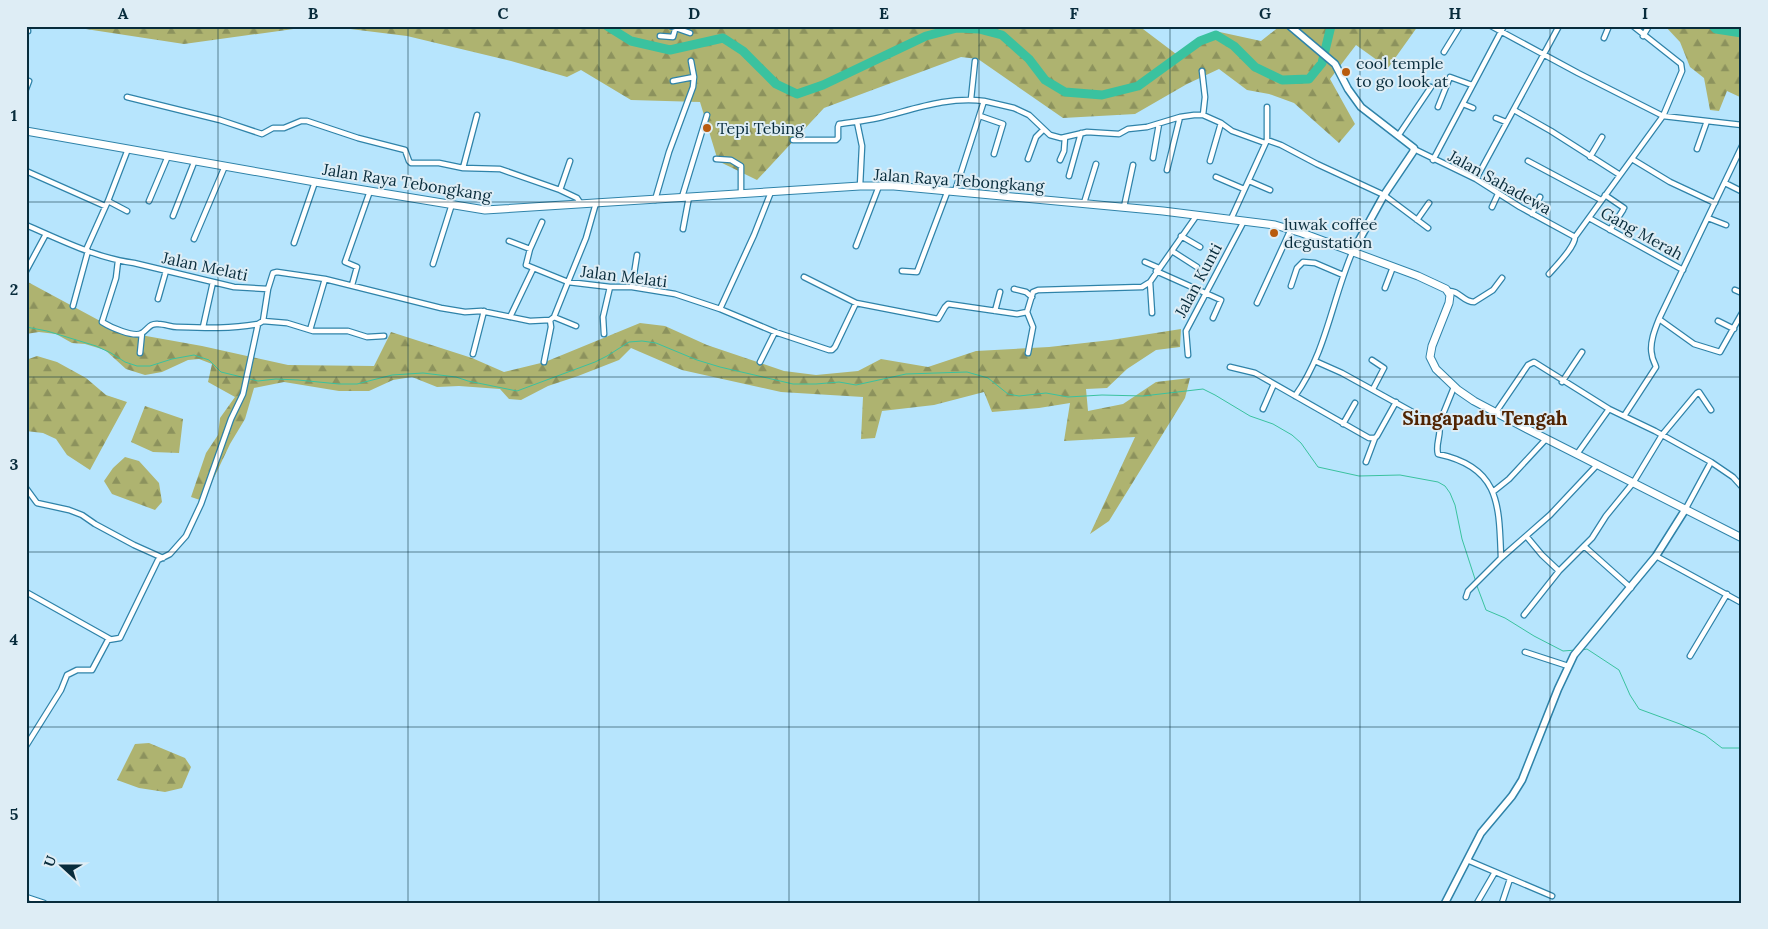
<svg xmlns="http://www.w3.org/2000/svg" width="1768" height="929" viewBox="0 0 1768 929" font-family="Lora,serif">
<defs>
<pattern id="forest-firs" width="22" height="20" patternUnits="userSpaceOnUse" patternTransform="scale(1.25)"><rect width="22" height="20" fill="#aeb370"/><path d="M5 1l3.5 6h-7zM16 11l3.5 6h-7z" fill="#8c925d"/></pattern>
</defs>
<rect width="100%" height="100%" fill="#b7e5fd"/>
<path fill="url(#forest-firs)" d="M66,26H315L184,44Z
M326,26H831L834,29L843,26H1139L1176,54L1215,31L1261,41L1280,26H1418L1388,68L1356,45L1330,79L1355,124L1339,143L1294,103L1269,94L1247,90L1219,69L1187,84L1135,114L1063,118L978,59L961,57L824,108L757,180L718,161L700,102L631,100L581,70L567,77L511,61L407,36Z
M1665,26H1742V98L1727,91L1719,111L1710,110L1704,78L1690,67L1680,42Z
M26,281L102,322L135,334L202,346L288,365L374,366L391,332L472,358L504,372L545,362L640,323L665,326L707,345L784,371L816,375L858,371L881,359L928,367L976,351L1049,347L1111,340L1181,329L1180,347L1156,350L1127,369L1107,388L1086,389L1088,411L1123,404L1156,382L1190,378L1185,398L1109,521L1090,534L1135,437L1064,441L1070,403L1039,408L992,412L984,392L934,405L882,411L875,438L861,439L863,397L781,392L682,370L631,348L619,360L578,376L548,386L521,400L509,399L500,389L459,386L437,387L412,377L393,380L369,391H339L284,382L254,388L245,419L230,444L203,501L191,497L206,453L218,435L220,418L235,397L208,382L212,364L199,359L188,360L162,372L145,375L126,369L105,350L85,344L72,343L56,334L39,332L26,334Z
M37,356L57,362L86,378L106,395L127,402L90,470L67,455L56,439L43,433L26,431V360Z
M145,406L183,419L179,453L153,452L131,442Z
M125,457L139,461L159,483L162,502L155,510L112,494L104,481L113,468Z
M149,743L185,758L191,767L182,788L165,792L139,788L117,780L135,744Z"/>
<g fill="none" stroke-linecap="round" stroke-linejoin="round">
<path stroke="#3ac29f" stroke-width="1" d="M26,327L47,331L96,346L111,353L125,362L137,366H150L172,359L194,355L209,360L221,372L258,381L276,379L298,380L339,384H357L392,375L423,373L456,377L468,381L517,391L595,362L607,356L629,342L642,341L656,343L697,360L720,367L793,384H816L839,382L856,385L906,374L967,372L988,378L1008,394L1019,396L1046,393L1068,397L1102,395L1143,396L1203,389L1215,395L1250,416L1273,424L1292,435L1301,443L1318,467L1359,476L1400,475L1438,482L1445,486L1450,493L1455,505L1462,539L1476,582
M1477,586L1486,610L1505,618L1534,636L1563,651L1576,650
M1582,650L1587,649L1619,670L1630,695L1639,709L1680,724L1705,735L1722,748H1742"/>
<path stroke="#3ac29f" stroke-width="9" d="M607,26L631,41L670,50L723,38L743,51L776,84L797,94L823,85L926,36L957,28L979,29L1002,35L1029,59L1045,80L1065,92L1102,95L1138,86L1200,41L1216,35L1234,46L1255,67L1282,80L1309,79L1322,63L1331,26
M1713,26L1716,29L1742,33"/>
<defs>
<path id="street" d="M670,26L690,33
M1491,26L1578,73L1663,116L1682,71L1681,64L1633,26
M26,31H28
M660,36L673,37L676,26
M1643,36L1649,26
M1604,38L1609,26
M1444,52L1460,26
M1202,71L1205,97L1203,115
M673,81L694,77
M26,89L29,81
M127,97L220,120L262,134L273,128H284L301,121H307L358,138L405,150L409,161L411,163H439L463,168L500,169L560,190L577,198L581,204
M971,99L975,61
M1463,104L1473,108
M1438,107L1450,77L1472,85
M1514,110L1551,131L1620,175
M980,116L1003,124L994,154
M1496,118L1506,122
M857,122L862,146L860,186
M1398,136L1431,87
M793,140H836L838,138V127L839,124C852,122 865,121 878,118C912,110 948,96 984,101
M1267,140L1281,145L1317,164L1384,195L1428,228
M1742,146L1659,319L1694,344L1720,352L1742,313
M1414,149L1476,179L1520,207L1575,237
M1697,149L1707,121
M1590,157L1602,137
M1153,158L1159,124
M716,159L731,160L741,166V194
M1028,159L1036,137L1043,130
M1632,159L1670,182L1715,203
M1060,160L1064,151L1065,137
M1433,160L1504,26
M1210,161L1221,123
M1528,161L1601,200
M463,168L477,115
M1167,170L1180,117
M26,171L105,206
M1069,176L1081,133
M1216,177L1244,189
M1476,179L1559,26
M1249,181L1270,190
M1725,183L1741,191
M560,190L570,161
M955,191L984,101L1014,108L1029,115L1050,135L1061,138L1087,132L1119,134L1128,129L1147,127L1180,117L1194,115H1203L1221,123L1232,131L1265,143
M1605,195L1624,208
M682,197L707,115
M655,200L669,152L693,87L694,77L691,61
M108,201L127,211
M149,201L168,156
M1084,203L1096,164
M1124,207L1133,165
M1492,207L1498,194
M1532,214L1540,197
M173,216L195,160
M1589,218L1683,270
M1708,218L1726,225
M1231,219L1267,140V107
M1417,220L1429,203
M542,222L530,249L526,265L568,282L586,238L596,203
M26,225C61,240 96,258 134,263L234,287L268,289L273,273L277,272L325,279L441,308L465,312L481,311L530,321L550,320L554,317L568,282L610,287H632L675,294L720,309L775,332L829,350H832L835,347L856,303L938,319L945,307L948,304L1017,314L1027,312L1033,292L1038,290L1142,287L1150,282L1197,215
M683,229L689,197
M1610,230L1623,210
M1181,236L1200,247
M194,239L225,166
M509,241L530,249
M294,243L315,182
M856,246L879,186
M86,250L108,201L128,149
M1172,251L1197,267
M118,261L116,278L102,322C110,327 134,338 142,333C148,329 150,323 158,324C165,324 171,327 177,327C205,328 231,329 258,324
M1145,262L1159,268
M433,264L452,204
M26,271L46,234
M902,271L917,272L948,190
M1156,271L1221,300L1213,318
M1549,274C1556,266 1575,247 1575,237L1663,116L1742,125
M804,277L856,303
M1150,282L1152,313
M352,285L357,267L345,262L370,191
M1291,286L1297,268L1303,262L1315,263L1343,275
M632,287L637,255
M1385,288L1393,267
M1014,289L1026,292L1032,297
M1735,290L1742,293
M1448,291C1459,290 1463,302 1474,302L1493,290L1502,278
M158,299L166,271
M1257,303L1291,229
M73,306L88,251
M720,309L754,235L771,192
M995,311L1000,292
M1027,312L1033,327L1028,353
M510,317L533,269
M554,317L576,326
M263,321L287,323L313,331H348L367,337L384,336
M1718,321L1734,329
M203,327L213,282
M310,330L325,279
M604,334L603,317L610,287
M140,353L142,333
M473,354L484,311
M1188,355L1186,331L1244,221
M1372,360L1384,368L1373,389
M1315,361L1342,373L1427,420L1439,424
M544,362L551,327L550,320
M760,362L775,332
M1230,367L1255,373L1369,438H1375L1377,436L1396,402
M1562,382L1582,352
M1295,396C1326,353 1332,300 1352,253
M1263,409L1274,384
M1496,412L1528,365L1534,362L1609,409L1655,431L1711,462L1733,477L1742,487
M1624,416L1656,367C1655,363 1652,359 1652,355C1649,344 1655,329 1659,319
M1343,424L1355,403
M1439,424C1442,434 1435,444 1438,454C1500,467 1499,504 1501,558L1550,515L1597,465
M1439,424L1454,387
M1577,454L1609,409
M1366,462L1375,438
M26,488L37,503L69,510L82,515L95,524L134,545L163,558
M1494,491L1509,479L1546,439
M1685,510L1711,462
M1527,537L1542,555L1559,571
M1584,546L1631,588
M1656,556L1742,603
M26,592L110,639
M1466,597L1468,591L1501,558
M1524,615L1559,571L1592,538L1606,516L1633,483L1662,435L1697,393L1699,392L1711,410
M1525,652L1568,666
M1690,656L1727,594
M26,746L61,690L67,675L77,670H92L108,640L120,638L158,560L170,554L186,536L201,504L231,419L243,394L258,324L263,321L268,289
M1467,860L1552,896
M26,897L44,903
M1477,903L1495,872
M1502,903L1510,879"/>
<path id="secondary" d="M1290,26L1335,64L1348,89L1361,107L1414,148L1413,152L1384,195L1352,253
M1445,903L1481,833L1512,796L1522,780L1558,689L1574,655L1656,556L1685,510"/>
<path id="primary" d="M26,131L315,182L485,210L860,186H894L1163,211L1275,225L1302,233L1418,276L1446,289L1450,295L1449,303L1432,346L1430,357L1436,369L1458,390L1474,401L1527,429L1742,538"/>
</defs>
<use href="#street" stroke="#2f83a9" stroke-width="7"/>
<use href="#secondary" stroke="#2f83a9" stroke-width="9"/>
<use href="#primary" stroke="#2f83a9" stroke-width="9"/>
<use href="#street" stroke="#fff" stroke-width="4.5"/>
<use href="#secondary" stroke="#fff" stroke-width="6"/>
<use href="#primary" stroke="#fff" stroke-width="7"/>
</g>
<path fill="none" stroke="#082c3c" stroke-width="1" stroke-opacity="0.55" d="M218,26V903M408,26V903M599,26V903M789,26V903M979,26V903M1170,26V903M1360,26V903M1550,26V903M26,202H1742M26,377H1742M26,552H1742M26,727H1742"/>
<g fill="#b95b0d" stroke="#deedf5" stroke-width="2">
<circle cx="1346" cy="72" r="5"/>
<circle cx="707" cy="128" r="5"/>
<circle cx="1274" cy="233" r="5"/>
</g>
<g text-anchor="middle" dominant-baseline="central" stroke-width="4" stroke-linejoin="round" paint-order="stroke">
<g font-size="16" fill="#082c3c" stroke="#deedf5" text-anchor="start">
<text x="1356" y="63">cool temple<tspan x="1356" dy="18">to go look at</tspan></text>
<text x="717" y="128">Tepi Tebing</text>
<text x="1284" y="224">luwak coffee<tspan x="1284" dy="18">degustation</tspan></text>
</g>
<g font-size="16" fill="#082c3c" stroke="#deedf5">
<text transform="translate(959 180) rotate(4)">Jalan Raya Tebongkang</text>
<text transform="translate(407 182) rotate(9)">Jalan Raya Tebongkang</text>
<text transform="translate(1500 182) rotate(29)">Jalan Sahadewa</text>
<text transform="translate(1642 233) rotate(29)">Gang Merah</text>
<text transform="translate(205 266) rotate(12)">Jalan Melati</text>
<text transform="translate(624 276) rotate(7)">Jalan Melati</text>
<text transform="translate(1198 280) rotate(-62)">Jalan Kunti</text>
</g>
<g font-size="19" font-weight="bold" fill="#502301" stroke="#deedf5">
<text x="1485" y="418">Singapadu Tengah</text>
</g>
</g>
<rect width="1768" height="929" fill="none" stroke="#deedf5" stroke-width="55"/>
<g transform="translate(62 866) rotate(291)" stroke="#deedf5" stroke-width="4" paint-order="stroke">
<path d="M0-4L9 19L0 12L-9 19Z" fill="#082c3c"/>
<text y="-8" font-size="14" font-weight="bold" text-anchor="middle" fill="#082c3c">U</text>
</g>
<rect x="28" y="28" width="1712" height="874" fill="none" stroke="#082c3c" stroke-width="2"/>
<g font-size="16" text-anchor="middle" font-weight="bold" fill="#082c3c">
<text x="123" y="19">A</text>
<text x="313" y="19">B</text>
<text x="503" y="19">C</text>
<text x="694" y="19">D</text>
<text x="884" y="19">E</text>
<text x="1074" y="19">F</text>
<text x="1265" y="19">G</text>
<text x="1455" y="19">H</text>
<text x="1645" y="19">I</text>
<text x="14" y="121">1</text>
<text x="14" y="295">2</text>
<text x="14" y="470">3</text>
<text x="14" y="645">4</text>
<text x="14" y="820">5</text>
</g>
</svg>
